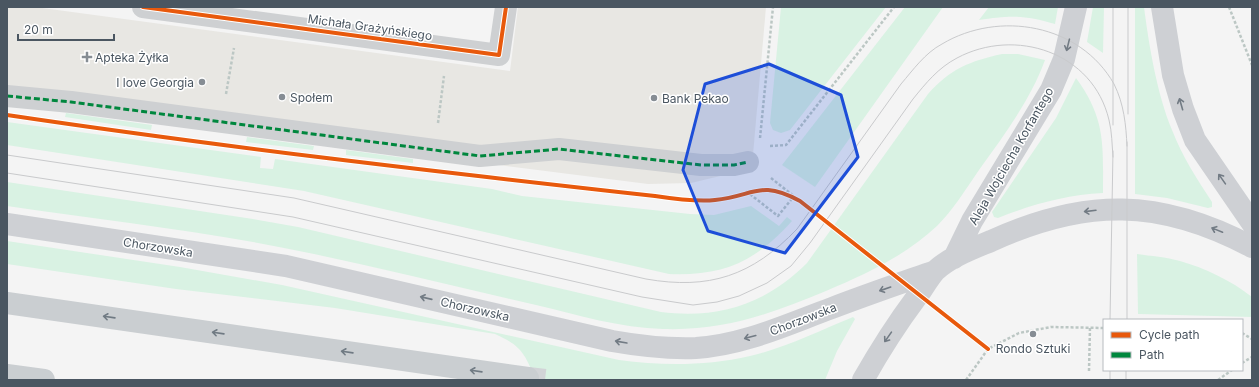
<svg xmlns="http://www.w3.org/2000/svg" width="1259" height="387" viewBox="0 0 1259 387" font-family="Inter,sans-serif">
<rect width="100%" height="100%" fill="#f4f4f4"/>
<path fill="#e8e7e3" d="M7,7H35L510,71L518,7H766L752,166L737,172L691,183L648,184L7,103Z"/>
<path fill="#d9f2e3" d="M781,7H886L790,130L781,133L773,130L770,123Z
M905,7H943L815,187L782,165Z
M989,7H1058L1055,24C1025,15 1010,15 979,20Z
M1093,7H1104L1103,53L1087,42Z
M1135,7H1144C1149,46 1157,94 1172,130C1182,156 1197,179 1212,202V207L1208,208L1167,198L1135,194Z
M1002,54H1018L1045,60C1030,101 1004,135 979,170C966,189 953,210 937,226C905,256 866,274 826,291C770,314 725,331 663,329C620,328 578,315 536,305C462,288 388,270 314,254C213,232 109,221 7,206V182L253,219L298,227L661,312C719,319 766,304 807,263L928,94C950,69 970,61 1002,54Z
M1076,78C1106,119 1103,145 1103,193C1066,195 1033,204 998,218L994,217L992,212L1056,118Z
M66,113L152,125L151,130L65,117Z
M7,122L261,157L260,168L273,169L275,159L492,189L522,196L690,214L714,215L751,206L779,226L787,217L792,221C755,262 724,276 669,274L304,191L7,145Z
M247,137L314,146L313,150L246,142Z
M346,150L413,159V163L346,155Z
M7,241L180,267L282,285L619,360C663,366 706,366 750,356C785,348 819,331 853,317L855,319L837,351L825,380H535C526,354 520,345 495,334L335,308L176,289L7,264Z
M1137,254C1151,256 1166,257 1180,261C1205,268 1232,281 1252,297V317L1138,314Z"/>
<g fill="none" stroke-linecap="round" stroke-linejoin="round">
<path stroke="#d2d4d7" stroke-width="22" stroke-dasharray="22 11" stroke-linecap="butt" d="M528,378L545,380"/>
<path stroke="#bcc7c4" stroke-width="2.5" stroke-dasharray="3 2" stroke-linecap="butt" d="M1229,7L1252,65
M226,94L234,48
M438,123L444,76
M760,138L773,7
M770,146L786,145L894,7
M771,178L800,201
M746,191L778,216L794,196
M1242,333L1252,339
M1242,363L1252,357
M1089,371L1090,327
M966,380L988,349L1019,333L1051,327L1104,328
M1218,380L1232,370"/>
<path stroke="#ced0d2" stroke-width="22" d="M143,7L499,55L506,7
M7,96L71,102L480,156L559,149L701,165H734L748,162"/>
<path stroke="#ced0d4" stroke-width="22" d="M1162,7L1173,75L1183,109L1195,140L1252,223
M7,224L286,266L612,341C640,346 667,349 696,348C744,345 788,324 832,308C866,295 901,283 935,271
M954,258L972,221L1051,90L1064,59L1076,7
M863,380C880,350 895,326 916,298C922,290 928,279 935,271C950,257 972,249 991,241C1085,198 1160,198 1252,247"/>
<path stroke="#caced1" stroke-width="22" d="M7,303L528,378
M7,375L44,380"/>
<path stroke="#c9cacc" stroke-width="1" d="M1128,114V7
M1113,125V7
M7,155L294,198L646,279C709,290 752,276 797,229L901,84C913,70 925,53 942,44C999,10 1080,24 1114,84C1124,104 1126,125 1127,146
M7,173L293,217L642,297L693,305L717,302L739,296L767,283L791,266L810,243L913,99C926,83 938,68 957,58C1015,27 1093,52 1109,120C1112,132 1112,145 1113,157
M1110,320L1113,151
M1127,320V142
M1110,380V370
M1126,380V370"/>
<path stroke="#00873e" stroke-width="3" stroke-dasharray="6 3" stroke-linecap="butt" d="M7,96L71,102L480,156L559,149L701,165H734L748,162"/>
<defs>
<path id="cycleway" d="M143,7L499,55L506,7
M7,115C222,147 439,172 655,196C675,199 696,202 715,200C755,196 759,179 800,201L988,349"/>
</defs>
<use href="#cycleway" stroke="#fff" stroke-width="6"/>
<use href="#cycleway" stroke="#e8590c" stroke-width="4"/>
</g>
<defs><path id="oneway-shaft" d="M-6 0H5M1.5-3L5.5 0L1.5 3" fill="none" stroke-width="1.6" stroke-linecap="round" stroke-linejoin="round"/></defs>
<g stroke="#727b84">
<use href="#oneway-shaft" transform="translate(1068 45) rotate(104)"/>
<use href="#oneway-shaft" transform="translate(1181 104) rotate(-106)"/>
<use href="#oneway-shaft" transform="translate(1222 179) rotate(-125)"/>
<use href="#oneway-shaft" transform="translate(1090 211) rotate(173)"/>
<use href="#oneway-shaft" transform="translate(1217 230) rotate(-158)"/>
<use href="#oneway-shaft" transform="translate(885 289) rotate(161)"/>
<use href="#oneway-shaft" transform="translate(426 298) rotate(-167)"/>
<use href="#oneway-shaft" transform="translate(750 337) rotate(165)"/>
<use href="#oneway-shaft" transform="translate(888 337) rotate(125)"/>
<use href="#oneway-shaft" transform="translate(621 342) rotate(-170)"/>
</g>
<g stroke="#707a83">
<use href="#oneway-shaft" transform="translate(109 317) rotate(-172)"/>
<use href="#oneway-shaft" transform="translate(218 333) rotate(-172)"/>
<use href="#oneway-shaft" transform="translate(347 352) rotate(-172)"/>
<use href="#oneway-shaft" transform="translate(476 371) rotate(-172)"/>
</g>
<path fill="#1d4ed8" fill-opacity="0.2" stroke="#1d4ed8" stroke-width="3" stroke-linejoin="round" d="M769,64L841,95L858,157L785,253L708,231L683,170L705,84Z"/>
<g fill="#868d94" stroke="#fff" stroke-width="1.5">
<path d="M85 51h4v4h4v4h-4v4h-4v-4h-4v-4h4z"/>
<circle cx="202" cy="82" r="4"/>
<circle cx="282" cy="97" r="4"/>
<circle cx="654" cy="98" r="4"/>
<circle cx="1033" cy="334" r="4"/>
</g>
<g text-anchor="middle" dominant-baseline="central" stroke-width="3" stroke-linejoin="round" paint-order="stroke">
<g font-size="12" fill="#4a5661" stroke="#fff">
<text transform="translate(370 27) rotate(8)">Michała Grażyńskiego</text>
<text transform="translate(1011 156) rotate(-60)">Aleja Wojciecha Korfantego</text>
<text transform="translate(158 247) rotate(9)">Chorzowska</text>
<text transform="translate(475 309) rotate(13)">Chorzowska</text>
<text transform="translate(803 319) rotate(-21)">Chorzowska</text>
</g>
<g font-size="12" fill="#4a5661" stroke="#fff" text-anchor="start">
<text x="95" y="57">Apteka Żyłka</text>
<text x="194" y="82" text-anchor="end">I love Georgia</text>
<text x="290" y="97">Społem</text>
<text x="662" y="98">Bank Pekao</text>
<text x="1033" y="348" text-anchor="middle">Rondo Sztuki</text>
</g>
</g>
<rect width="1259" height="387" fill="none" stroke="#4a5661" stroke-width="16"/>
<rect x="1103" y="319" width="140" height="52" fill="#ffffff" stroke="#b7bbc0"/>
<rect x="1111" y="332" width="20" height="6" fill="#e8590c" stroke="#b7bbc0"/>
<text x="1139" y="339" font-size="12" fill="#4a5661">Cycle path</text>
<rect x="1111" y="352" width="20" height="6" fill="#00873e" stroke="#b7bbc0"/>
<text x="1139" y="359" font-size="12" fill="#4a5661">Path</text>
<path d="M18 34v6h96v-6" fill="none" stroke="#4a5661" stroke-width="2"/>
<text x="24" y="34" font-size="12" fill="#4a5661" stroke="#ffffff" stroke-width="3" paint-order="stroke">20 m</text>
</svg>
